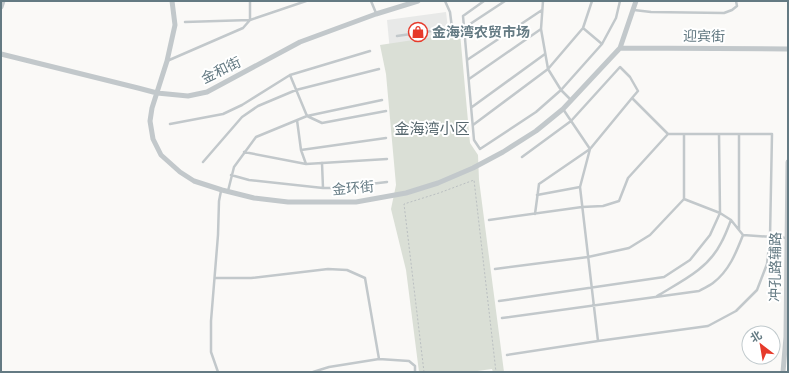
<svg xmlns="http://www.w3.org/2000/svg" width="789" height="373" viewBox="0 0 789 373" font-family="'Asap Condensed','Noto Sans SC',sans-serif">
<rect width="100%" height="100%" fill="#faf9f7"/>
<path fill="#e8e9e8" d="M446,12L450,44L390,52L387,20Z"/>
<path fill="#dadfd6" d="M460,33L470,143L478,155L479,180L504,372H493L492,369L470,372H419L406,270L391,209L396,185L386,74L380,45Z"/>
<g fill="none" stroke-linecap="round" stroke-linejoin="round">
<path stroke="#babfc1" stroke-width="1" stroke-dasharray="2 2" stroke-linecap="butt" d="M424,372L404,204L439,193L474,180L496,372"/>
<path stroke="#c2c8cb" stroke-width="2.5" d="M371,1L376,13
M484,1L463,16L474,140L480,149L536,112L561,90L602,44L616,18L620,1
M543,1L541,29L548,69L561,90L571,100
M634,10L651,12L724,13L732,10L737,6L736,1
M185,22L250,20L306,1
M464,28L505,1
M583,28L602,44
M397,36L452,28L450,12L445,1
M467,60L542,10
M167,61L243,28L250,20V1
M290,75L307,116L322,123L386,111
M469,79L541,29
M472,107L545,54
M563,109L590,149L580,187L598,341
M297,120L301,150L306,164
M170,124L223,114L242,105L290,75L370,51
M473,125L548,69L583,28L592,1
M301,150L386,138
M244,152L306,164L387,159
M522,157L571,121L620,67L630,77L638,91L632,98
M203,162L242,117L258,106L296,90L379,69
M322,163L323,188
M231,175L249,180L323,188H336L387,182
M228,191L234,167L256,137L307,116L382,100
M537,195L580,187
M684,199L720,213L731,220L743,235L787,238
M535,214L539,184L590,149L632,98L668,134
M489,220L582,207L603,206L619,201L628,178L668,134H772L770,237L767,264L757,290L736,311L708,326L598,341L507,355
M739,229V134
M495,269L588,257L629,248L650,235L684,199V134
M215,278H251L328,269L347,270L365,278L379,359
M657,296C682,281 708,269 721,243C725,236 728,228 731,220
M499,301L664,277L690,260L710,235L720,213L719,134
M502,318L699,291C704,288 709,286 713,283C729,271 736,253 743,235
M218,372L211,352V321L218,235L219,201L221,191
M313,372L329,367L379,359L409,361L415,366V372"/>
<path stroke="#c2c8cb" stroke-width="5" d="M172,1L175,25L167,61L152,108L150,121L153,139L161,155L180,172L194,181L222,190L254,198L288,202H356L406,193L438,183L473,168L503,152L536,131L563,109L620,48L636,1
M1,7L3,1
M620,48L788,49
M1,54L138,88L157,93L188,96L207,92L300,42L376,14L418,1
M783,372L786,337L788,162"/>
</g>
<defs>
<symbol id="shop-ring" viewBox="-11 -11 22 22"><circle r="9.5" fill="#fff" stroke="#e63a2b" stroke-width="1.5"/><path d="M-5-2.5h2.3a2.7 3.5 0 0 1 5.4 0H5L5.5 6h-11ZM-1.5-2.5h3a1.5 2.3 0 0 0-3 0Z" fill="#e63a2b"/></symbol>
</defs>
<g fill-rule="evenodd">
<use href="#shop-ring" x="407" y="21" width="22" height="22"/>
</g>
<g text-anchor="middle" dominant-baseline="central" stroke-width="4" stroke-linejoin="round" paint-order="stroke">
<g font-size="14" font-weight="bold" fill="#647a83" stroke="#fff" text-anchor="start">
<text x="432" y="32">金海湾农贸市场</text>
</g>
<g font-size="14" fill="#647a83" stroke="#fff">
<text transform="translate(704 36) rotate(1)">迎宾街</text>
<text transform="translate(221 70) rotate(-26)">金和街</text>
<text transform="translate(353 188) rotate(-5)">金环街</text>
<text transform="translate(775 267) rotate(-89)">冲孔路辅路</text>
</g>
<g font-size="15" fill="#56676e" stroke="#fff">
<text x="432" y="128">金海湾小区</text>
</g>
</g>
<rect width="789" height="373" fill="none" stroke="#647a83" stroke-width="4"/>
<g transform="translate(761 345) rotate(329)"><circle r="19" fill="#ffffff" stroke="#c1cacd"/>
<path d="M0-3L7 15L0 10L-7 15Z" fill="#e63a2b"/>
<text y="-6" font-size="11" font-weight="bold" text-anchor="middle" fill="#647a83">北</text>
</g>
</svg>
